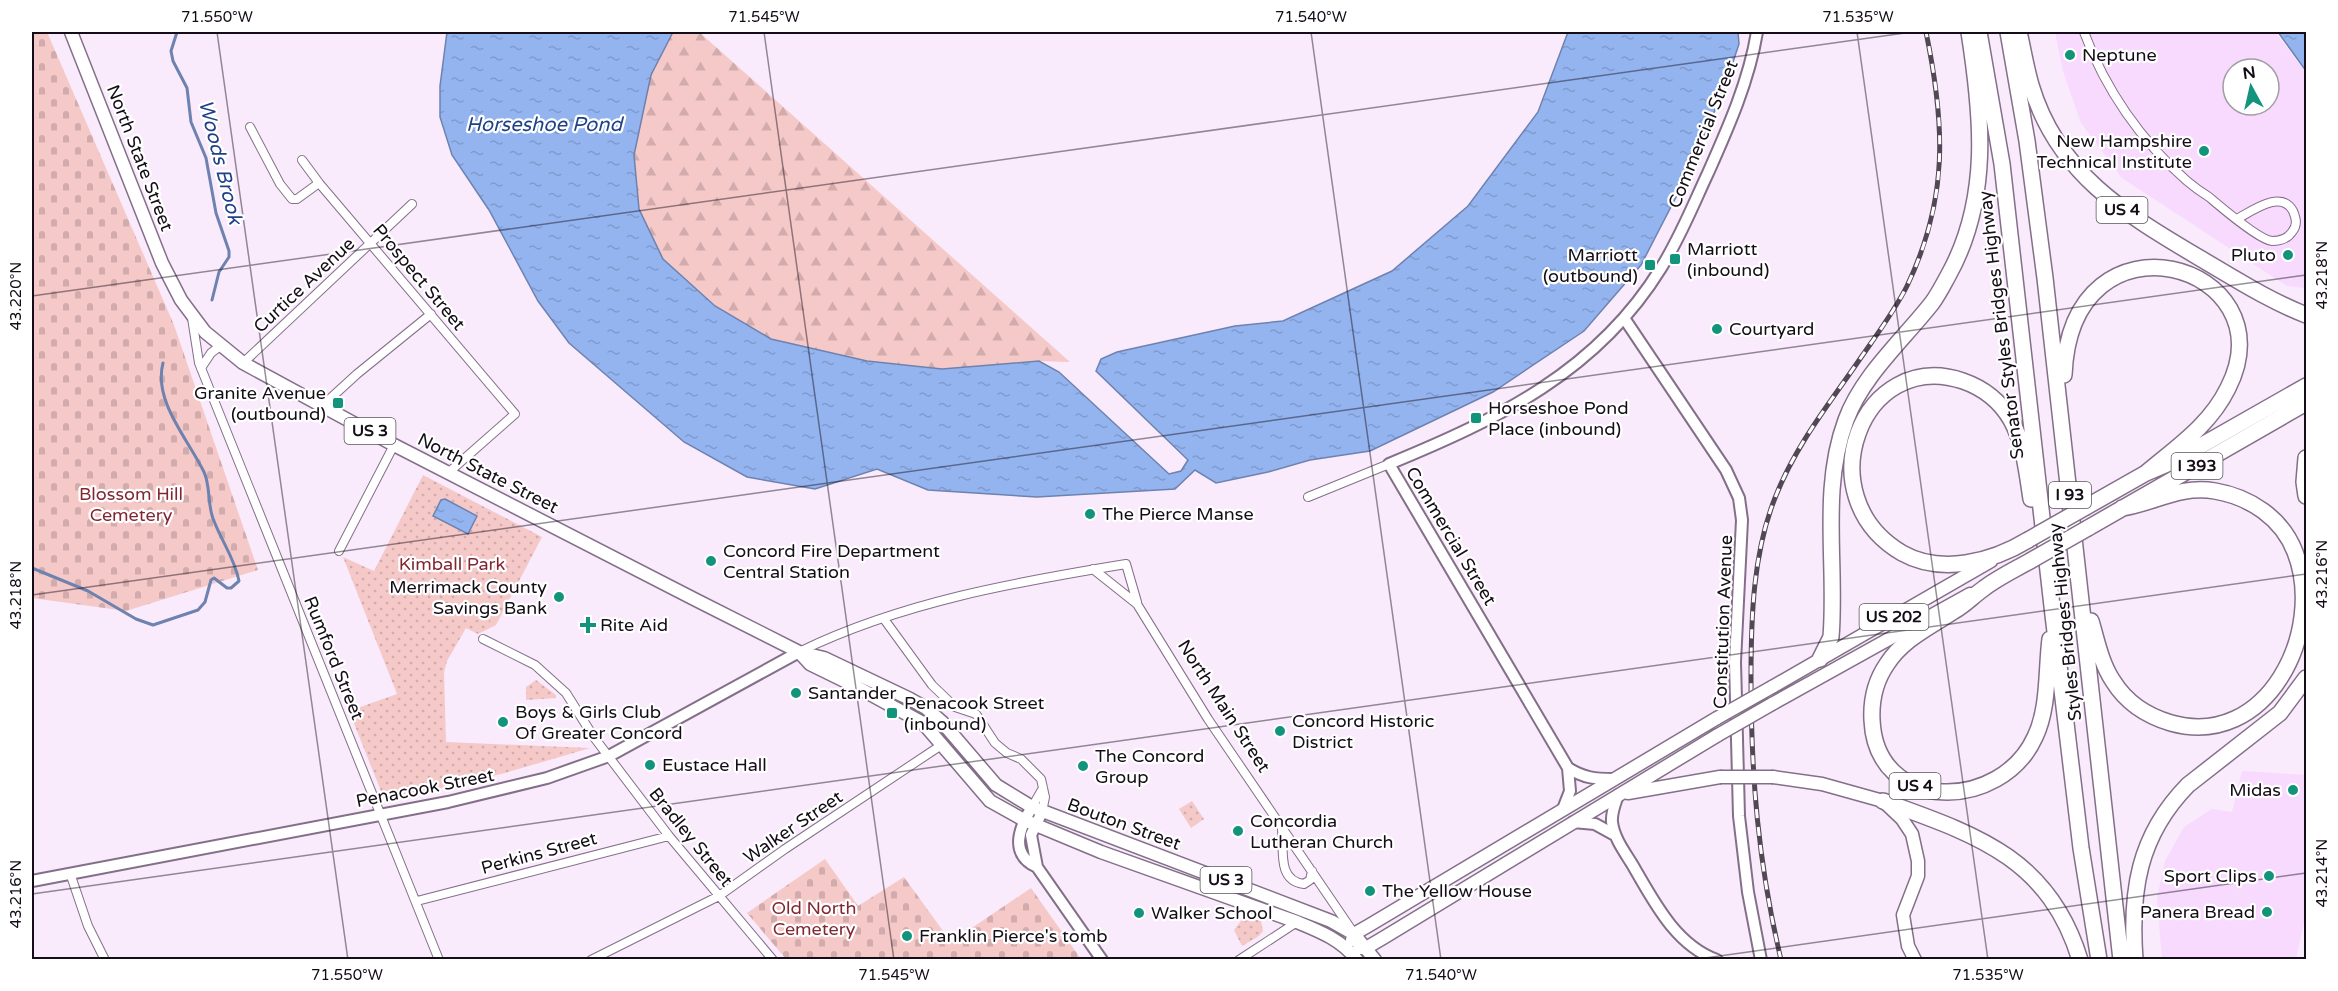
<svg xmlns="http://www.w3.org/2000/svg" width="2338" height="991" viewBox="0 0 2338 991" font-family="'Varela Round',sans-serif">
<defs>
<pattern id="forest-firs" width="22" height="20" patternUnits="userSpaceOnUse" patternTransform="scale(1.5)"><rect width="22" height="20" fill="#f6c9c9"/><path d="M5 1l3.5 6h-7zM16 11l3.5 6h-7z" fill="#d2abac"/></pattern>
<pattern id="cemetery-stones" width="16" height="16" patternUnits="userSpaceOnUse" patternTransform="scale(1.5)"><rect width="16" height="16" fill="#f6c9c9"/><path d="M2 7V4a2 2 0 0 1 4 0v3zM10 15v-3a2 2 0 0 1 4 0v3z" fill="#d2abac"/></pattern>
<pattern id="park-dots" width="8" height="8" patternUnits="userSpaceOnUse" patternTransform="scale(1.5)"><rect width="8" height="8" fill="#f6c9c9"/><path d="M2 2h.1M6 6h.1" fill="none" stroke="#d2abac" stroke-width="1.8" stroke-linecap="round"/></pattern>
<pattern id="water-ripples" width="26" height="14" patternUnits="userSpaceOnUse" patternTransform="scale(1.5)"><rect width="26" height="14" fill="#94b4f0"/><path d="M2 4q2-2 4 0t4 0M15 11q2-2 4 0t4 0" fill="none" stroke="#7f9acd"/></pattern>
</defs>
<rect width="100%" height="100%" fill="#f9eafc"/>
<path fill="#f7dafe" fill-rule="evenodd" d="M2055,32H2275L2306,73V288L2287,286L2122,178L2081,123L2063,71ZM2233,69H2269V105H2233Z
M2242,771L2306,775V914L2296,959H2162L2157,898L2165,861L2184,827L2212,809L2232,812Z"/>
<path fill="url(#forest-firs)" d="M673,32H699L1070,362L1039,361L942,369L867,361L771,339L715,306L663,260L639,209L634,155L651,75Z"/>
<path fill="url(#cemetery-stones)" d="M32,32H47L174,325L258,570L126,611L32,598Z
M825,859L858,906L904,877L951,942L1031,888L1081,959H786L747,913Z"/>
<path fill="url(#park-dots)" d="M423,475L542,537L496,625L478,634L466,628L447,661L444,672L446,742L590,748L505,773L385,801L349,711L397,694L343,557L374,571Z
M536,680L556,695V698L526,700V687Z
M1192,801L1204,819L1191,828L1179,809Z
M1244,917L1261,921L1263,931L1259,936L1242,946L1234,930Z"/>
<path fill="#f6c9c9" d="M464,588L497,605L487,625L454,607Z"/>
<path fill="url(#water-ripples)" stroke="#6e82af" stroke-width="1.5" d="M447,32H673L651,75L634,155L639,209L663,259L715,306L771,339L867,361L942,369L1039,361L1059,372L1169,474L1181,471L1188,460L1096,371L1101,359L1117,352L1235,326L1283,321L1392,271L1468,206L1538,112L1568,32H1738L1739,44L1725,86L1691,168L1641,265L1584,331L1493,392L1370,451L1310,460L1268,472L1216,483L1195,470L1175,489L1037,497L928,490L877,469L815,489L747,477L684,442L569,343L538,301L489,210L452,155L440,117V86Z
M2278,32H2306V71Z
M445,499L477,516L468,534L433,516L441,500Z"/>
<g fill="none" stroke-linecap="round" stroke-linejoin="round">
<path stroke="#6e82af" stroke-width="3" d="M177,32L171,51L173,61L187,88L191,122L206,158L216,213L229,251V257L219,272L212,300
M32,568L88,591L136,619L153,625L198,610L205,602L211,580L214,578L227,588H231L239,581C235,559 222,542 214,521C207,506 211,487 204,472C188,439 153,401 163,363"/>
<defs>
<path id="minor" d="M2084,32C2105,89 2141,141 2187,181C2194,187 2201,192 2209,197C2221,207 2259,240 2272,241C2280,241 2288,238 2292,232C2298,225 2296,218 2293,211C2281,189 2252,211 2237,219
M250,127L280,184L292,199H297L319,183
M302,160L319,183L515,414L448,473
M192,318L199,363L439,960
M243,363L412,204
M201,368L211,353L220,346
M322,406L357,374L431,314
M1308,497L1389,464
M339,551L394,445
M1093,569L1137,604L1208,719L1351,929
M884,619L932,685L955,707L976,714L995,743L1007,753L1021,759L1041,779L1045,797L1042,812
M483,639L535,665L566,693L593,736L669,836L773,960
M801,651C902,602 1016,582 1126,564L1137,602
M1032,807L1043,788
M1282,829C1284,850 1277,881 1304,884L1310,880L1312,871
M70,873L88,926L105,960
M417,901L669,836
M591,960L719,896L785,849L943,744
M1239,960L1297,922"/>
<path id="tertiary" d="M1624,318L1726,470L1739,498L1742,520L1735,662L1739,816L1748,892L1761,960
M1568,768C1584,778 1595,779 1613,779
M1618,795C1615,804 1611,813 1612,822C1614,838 1624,851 1632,864C1653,900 1675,945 1717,960
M1032,807C1019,828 1009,854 1037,867
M1563,809L1570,791L1568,768L1389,464C1498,419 1597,372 1661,268C1680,238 1693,205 1708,173C1728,128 1749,81 1757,32
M1042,812L1031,835L1037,867L1102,960
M1573,822L1595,824L1615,835
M32,881L448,802L547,778L609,756L799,652"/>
<path id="primary" d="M71,32L162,263L181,300L205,332L243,363L394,445L696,600L799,652L824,658L910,699L926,708L942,722L996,785L1032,807L1331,921L1354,934L1375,960
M799,652L810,664L855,686L923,723L990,801L1024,820L1101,852L1297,922C1319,931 1342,940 1357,960
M1772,687L1991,561
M1772,704L1970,594
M1773,777L1822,784L1883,801L1902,819L1912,834L1918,861V876L1903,915L1908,946L1915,960
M1628,793L1720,777
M1352,940L1354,934L1368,926L1717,718
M1359,948H1366L1383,938L1718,735"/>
<path id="motorway" d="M1979,32L2002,164L2053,615L2081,848L2099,960
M2008,32L2027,141L2045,278L2121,960
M2019,32C2023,49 2026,68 2031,85C2057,173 2124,213 2198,257C2234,278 2268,300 2306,315
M2064,375C2071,200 2291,264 2228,388C2210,425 2177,447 2146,473
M2306,458L2304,482L2306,496
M2086,507L2146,473L2174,461L2306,386
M2088,528L2306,403
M2028,540C1992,562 1941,575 1902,553C1805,496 1862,347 1963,381C1983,388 2000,401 2011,420C2024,443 2027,473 2031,499
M2030,561C2014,570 1997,578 1983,589C1973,596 1965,605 1954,611C1930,627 1903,639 1887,664C1876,680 1871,700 1872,720C1876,814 2001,812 2035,737C2049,708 2046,671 2050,639
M2091,621C2097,641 2101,663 2113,681C2126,702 2147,716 2171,723C2267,750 2326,631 2295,552C2282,518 2250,497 2215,491C2179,485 2155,503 2122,508
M1820,659L1831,637C1837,565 1820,490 1846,420C1862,376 1903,340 1932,303C1938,295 1943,285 1948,276C1991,199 1982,115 1969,32
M1883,801C1974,834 2049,857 2080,960
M2135,960C2130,892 2138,836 2188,785L2280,713L2306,678"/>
</defs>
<use href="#minor" stroke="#846f89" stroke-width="10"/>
<use href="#tertiary" stroke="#846f89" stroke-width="14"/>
<use href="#primary" stroke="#846f89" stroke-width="15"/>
<use href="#motorway" stroke="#846f89" stroke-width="18"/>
<use href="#minor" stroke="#fff" stroke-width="8"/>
<use href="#tertiary" stroke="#fff" stroke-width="10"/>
<use href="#primary" stroke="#fff" stroke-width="12"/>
<use href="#motorway" stroke="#fff" stroke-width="15"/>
<defs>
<path id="rail" d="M1781,960C1758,862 1751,777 1751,677C1751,618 1753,553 1775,498C1796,444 1830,403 1862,356C1878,333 1895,310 1907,286C1949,198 1945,124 1926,32"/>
</defs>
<use href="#rail" stroke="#524855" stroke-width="5"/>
<use href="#rail" stroke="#fff" stroke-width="3" stroke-dasharray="9" stroke-linecap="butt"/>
<defs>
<path id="primary-bridge" d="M1717,718L1772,687
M1718,735L1772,704
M1720,777H1773"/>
<path id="motorway-bridge" d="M2028,540L2086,507
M2030,561L2088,528"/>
</defs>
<use href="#primary-bridge" stroke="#846f89" stroke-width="15" stroke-linecap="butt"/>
<use href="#motorway-bridge" stroke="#846f89" stroke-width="18" stroke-linecap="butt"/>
<use href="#primary-bridge" stroke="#fff" stroke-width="12"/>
<use href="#motorway-bridge" stroke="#fff" stroke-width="15"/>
</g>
<path fill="none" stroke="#140c16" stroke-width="1.5" stroke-opacity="0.45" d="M217,32L348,960M764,32L894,960M1311,32L1441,960M1857,32L1988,960M32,296L1912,32M32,595L2306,275M32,894L2306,574M1691,960L2306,873"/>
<g fill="#12937c" stroke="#fff" stroke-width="2">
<circle cx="2070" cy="55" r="6"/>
<circle cx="2204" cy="151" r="6"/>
<circle cx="2288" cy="255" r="6"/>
<rect x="1669" y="253" width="12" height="12" rx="3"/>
<rect x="1644" y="259" width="12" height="12" rx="3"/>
<circle cx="1717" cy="329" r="6"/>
<rect x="332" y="397" width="12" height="12" rx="3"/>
<rect x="1470" y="412" width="12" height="12" rx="3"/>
<circle cx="1090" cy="514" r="6"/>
<circle cx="711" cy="561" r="6"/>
<circle cx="559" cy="597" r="6"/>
<path d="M585 616h6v6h6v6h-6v6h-6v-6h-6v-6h6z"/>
<circle cx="796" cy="693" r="6"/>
<rect x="886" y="707" width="12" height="12" rx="3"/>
<circle cx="503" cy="722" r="6"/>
<circle cx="1280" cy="731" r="6"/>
<circle cx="650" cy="765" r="6"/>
<circle cx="1083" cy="766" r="6"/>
<circle cx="2293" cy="790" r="6"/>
<circle cx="1238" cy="831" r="6"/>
<circle cx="2269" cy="876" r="6"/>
<circle cx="1370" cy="891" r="6"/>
<circle cx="2267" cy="912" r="6"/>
<circle cx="1139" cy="913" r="6"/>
<circle cx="907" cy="936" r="6"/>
</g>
<g text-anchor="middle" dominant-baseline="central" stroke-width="4.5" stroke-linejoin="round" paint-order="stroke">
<g fill="#fff" stroke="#5a555c" stroke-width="1.5">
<rect x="2096.5" y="197" width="51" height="26" rx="4.5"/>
<rect x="344.5" y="418" width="51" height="26" rx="4.5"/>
<rect x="2171.5" y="453" width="51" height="26" rx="4.5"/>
<rect x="2049" y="482" width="42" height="26" rx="4.5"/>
<rect x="1859.5" y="604" width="69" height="26" rx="4.5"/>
<rect x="1889.5" y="773" width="51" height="26" rx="4.5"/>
<rect x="1200.5" y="867" width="51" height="26" rx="4.5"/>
</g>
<g font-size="16" font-weight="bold" fill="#140c16">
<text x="2122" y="210">US 4</text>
<text x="370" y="431">US 3</text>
<text x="2197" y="466">I 393</text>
<text x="2070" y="495">I 93</text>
<text x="1894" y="617">US 202</text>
<text x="1915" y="786">US 4</text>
<text x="1226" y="880">US 3</text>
</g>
<g font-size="18" fill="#140c16" stroke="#fff" text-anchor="start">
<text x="2082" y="55">Neptune</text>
<text x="2192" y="141" text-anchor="end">New Hampshire<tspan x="2192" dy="21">Technical Institute</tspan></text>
<text x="1687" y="249">Marriott<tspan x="1687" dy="21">(inbound)</tspan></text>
<text x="1638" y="255" text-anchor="end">Marriott<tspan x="1638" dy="21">(outbound)</tspan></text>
<text x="2276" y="255" text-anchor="end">Pluto</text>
<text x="1729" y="329">Courtyard</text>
<text x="326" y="393" text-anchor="end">Granite Avenue<tspan x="326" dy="21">(outbound)</tspan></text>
<text x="1488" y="408">Horseshoe Pond<tspan x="1488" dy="21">Place (inbound)</tspan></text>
<text x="1102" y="514">The Pierce Manse</text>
<text x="723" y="551">Concord Fire Department<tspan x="723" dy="21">Central Station</tspan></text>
<text x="547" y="587" text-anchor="end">Merrimack County<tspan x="547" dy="21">Savings Bank</tspan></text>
<text x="600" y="625">Rite Aid</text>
<text x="808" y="693">Santander</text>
<text x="904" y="703">Penacook Street<tspan x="904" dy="21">(inbound)</tspan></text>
<text x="515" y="712">Boys &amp; Girls Club<tspan x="515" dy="21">Of Greater Concord</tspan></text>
<text x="1292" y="721">Concord Historic<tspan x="1292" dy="21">District</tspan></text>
<text x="1095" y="756">The Concord<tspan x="1095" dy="21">Group</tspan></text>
<text x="662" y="765">Eustace Hall</text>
<text x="2281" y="790" text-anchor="end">Midas</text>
<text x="1250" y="821">Concordia<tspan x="1250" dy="21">Lutheran Church</tspan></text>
<text x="2257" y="876" text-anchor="end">Sport Clips</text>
<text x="1382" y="891">The Yellow House</text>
<text x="2255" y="912" text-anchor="end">Panera Bread</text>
<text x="1151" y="913">Walker School</text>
<text x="919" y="936">Franklin Pierce's tomb</text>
</g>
<g font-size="18" fill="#140c16" stroke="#fff">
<text transform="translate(1703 134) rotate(-68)">Commercial Street</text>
<text transform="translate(140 158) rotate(69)">North State Street</text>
<text transform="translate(419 277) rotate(50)">Prospect Street</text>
<text transform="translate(304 285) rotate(-43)">Curtice Avenue</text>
<text transform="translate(2001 325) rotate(-97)">Senator Styles Bridges Highway</text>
<text transform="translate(488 473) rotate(27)">North State Street</text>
<text transform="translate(1451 536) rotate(59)">Commercial Street</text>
<text transform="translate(1723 622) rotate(-88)">Constitution Avenue</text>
<text transform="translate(2065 622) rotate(-96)">Styles Bridges Highway</text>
<text transform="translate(334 658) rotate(68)">Rumford Street</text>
<text transform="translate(1224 706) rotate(57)">North Main Street</text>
<text transform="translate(425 788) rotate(-11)">Penacook Street</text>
<text transform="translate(1124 824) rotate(20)">Bouton Street</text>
<text transform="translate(793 827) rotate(-34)">Walker Street</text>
<text transform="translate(691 837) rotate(51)">Bradley Street</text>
<text transform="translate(539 853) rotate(-15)">Perkins Street</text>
</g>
<g font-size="18" fill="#812732" stroke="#fff">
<text x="131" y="494">Blossom Hill<tspan x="131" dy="21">Cemetery</tspan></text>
<text x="452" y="564">Kimball Park</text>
<text x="814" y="908">Old North<tspan x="814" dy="21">Cemetery</tspan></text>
</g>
<g font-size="20" font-style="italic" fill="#1f4287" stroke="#fff">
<text x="544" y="125">Horseshoe Pond</text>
<text transform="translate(220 162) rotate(76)">Woods Brook</text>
</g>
</g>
<rect width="2338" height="991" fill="none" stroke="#ffffff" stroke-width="66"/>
<g transform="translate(2251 87) rotate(352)"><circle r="28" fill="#ffffff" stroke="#a19ea2" stroke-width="1.5"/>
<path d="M0-4.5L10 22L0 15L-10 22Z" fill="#12937c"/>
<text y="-9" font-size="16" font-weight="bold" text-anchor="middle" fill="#140c16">N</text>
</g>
<rect x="33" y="33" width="2272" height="925" fill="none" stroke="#140c16" stroke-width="2"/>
<g font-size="15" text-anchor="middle" fill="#140c16">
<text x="217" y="22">71.550°W</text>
<text x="764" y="22">71.545°W</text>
<text x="1311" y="22">71.540°W</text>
<text x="1858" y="22">71.535°W</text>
<text transform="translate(2322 275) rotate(-90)" y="5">43.218°N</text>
<text transform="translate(16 296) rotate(-90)" y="5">43.220°N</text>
<text transform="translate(2322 574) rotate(-90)" y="5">43.216°N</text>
<text transform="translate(16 595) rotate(-90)" y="5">43.218°N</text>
<text transform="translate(2322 873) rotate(-90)" y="5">43.214°N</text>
<text transform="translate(16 894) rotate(-90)" y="5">43.216°N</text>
<text x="347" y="980">71.550°W</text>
<text x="894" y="980">71.545°W</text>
<text x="1441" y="980">71.540°W</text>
<text x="1988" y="980">71.535°W</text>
</g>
</svg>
